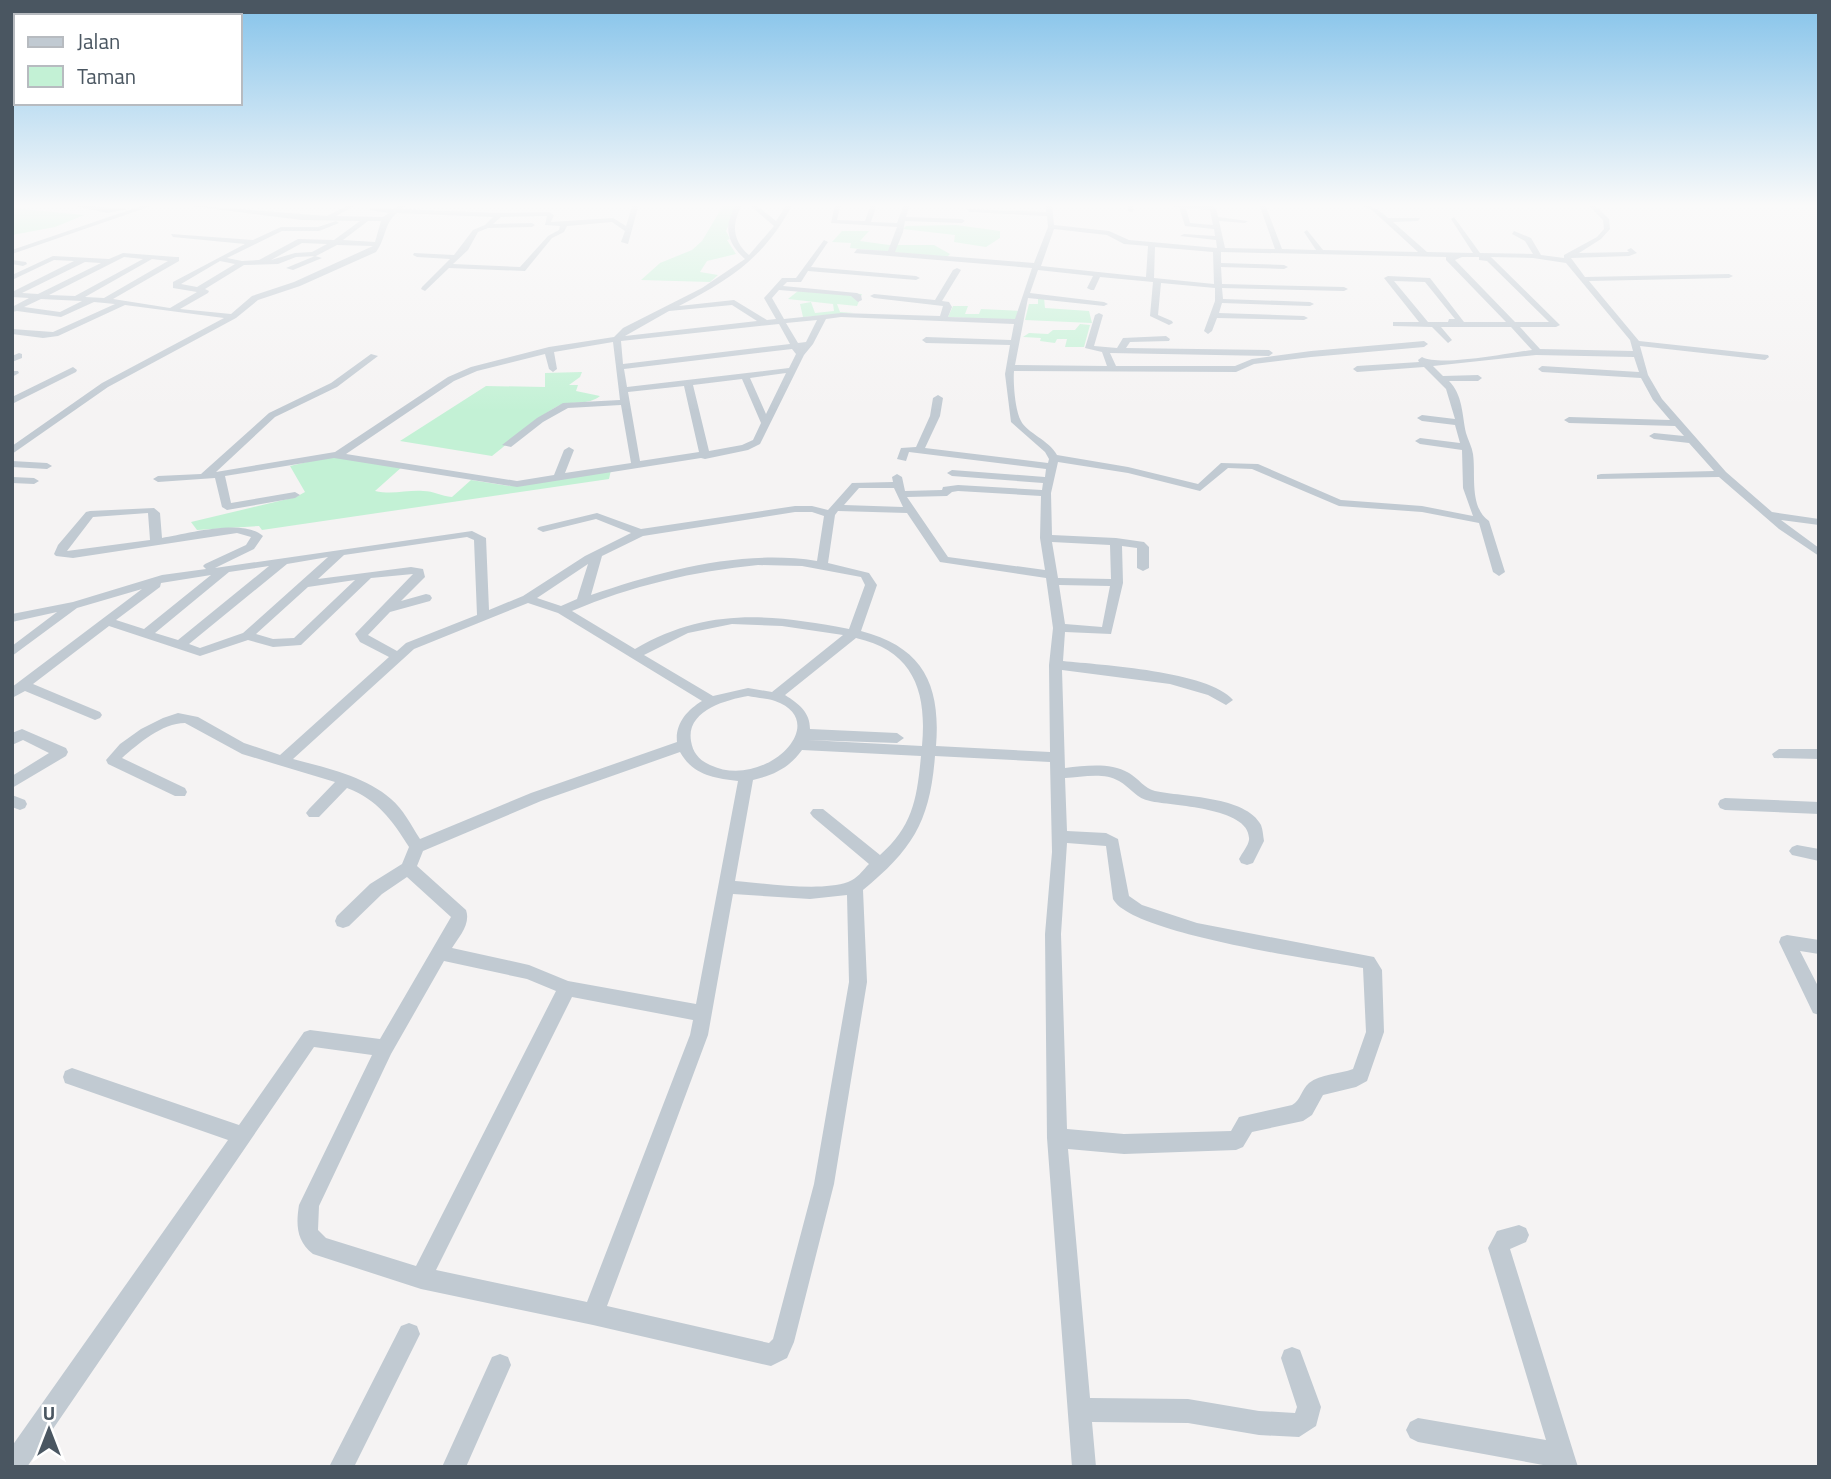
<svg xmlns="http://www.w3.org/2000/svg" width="1831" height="1479" viewBox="0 0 1831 1479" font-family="'Titillium Web',sans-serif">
<rect width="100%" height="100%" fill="#f5f3f3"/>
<path fill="#c3f1d5" d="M724,204H739L726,231L730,239L727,240L736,254L707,261L700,272L718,275L710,282L641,280L660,263L692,250L702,241Z
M12,208L84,215L55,227L12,235Z
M956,225L1000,231V238L986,247L954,242L955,235L903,229L906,226Z
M842,231H869L860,241L889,245H934L950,254L947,257L850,248L851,243L832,242Z
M798,291L862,294L857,306L837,304L840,312L854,313L803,317L800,304L811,302L815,313L834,311L833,304L788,299Z
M1044,298L1045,308L1089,311L1092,323L1025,320L1029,304H1038V299Z
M953,306H968L965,314H979L981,309L1023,311L1021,321L948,317Z
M1080,324L1090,325L1084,347H1065L1067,339H1057L1055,343L1040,341L1041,338L1023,337L1029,333L1048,334L1053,330H1075Z
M582,372L580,377L569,385H578L576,391L600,396C588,406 572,400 558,406C534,419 514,439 492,456L400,441L486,386L545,387V373Z
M337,455L403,466L375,491C392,495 407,490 423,491C434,491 441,496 452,497L471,480L509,486L611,470L609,479L262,530L259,526L197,530L191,522L296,497L305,492L290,466Z"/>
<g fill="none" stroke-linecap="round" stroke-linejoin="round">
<path fill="#c1cad2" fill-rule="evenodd" d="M65,204L128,209L107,213Z
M147,204H157L12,254V250Z
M176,204L327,216L350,204H358L336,216L383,217L389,213L369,210L372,208L394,209L400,204H407L402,209L499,213L549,212L554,215L551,222L613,218L626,226L633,204H639L628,244L621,242L625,231L612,222L567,226L564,232L552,238L525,271L449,268L425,291L421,289L422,287L450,259L417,257L413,255L414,253L454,255L473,230L485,225L493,217L397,213C384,223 386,239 376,252L300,286L258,300L236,318L108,387L12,454V446L102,383L224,318L125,305L58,336L43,338L12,334V329L53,332L115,304L94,302L61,317L17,311L12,312V307L29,298L12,297V292L74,261L54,260L12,280V275L53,256L109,259L123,253L176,257H179V261L113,299L170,308L197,292L173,288V282L245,244L173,237L171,234L253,240L281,227H318L336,221L339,223L319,231H282L227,258L242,261L259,260L298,239L334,240L360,221L302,220ZM547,216L545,225L560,226L559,230L548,236L520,267L453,264L468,250L478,232L488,228L532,227L535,225L532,223L493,224L501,217ZM368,221H381L375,242L343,240ZM302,243L327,244L312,252L295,253L271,260ZM337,245L373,246L294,282L252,296L231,314L180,309L208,293L209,291L205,289L244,265L278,264L296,257L316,256ZM124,257L143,259L75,296L49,295ZM152,259L168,261L104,298L85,297ZM220,261L235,264L197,287L181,284ZM85,262L101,263L38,294L22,293ZM41,299L82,301L60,312L24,307Z
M737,204H743C731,223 732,240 749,255L774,226L748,204H755L776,221L787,204H793C764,257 733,278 679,306L734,300L767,320L776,319L764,298L782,278H796L824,240L828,242L811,267L916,276L920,278L916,280L808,271L801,282H787L783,286L857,293L861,295L862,300L858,302L851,296L779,290L772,298L784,319L841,313L940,316L943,306L874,298L870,296L874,294L935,300L953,270L957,268L961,270L942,301L949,302L952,307L948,317L1015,319L1032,268L854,253L857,249L888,251L897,227L831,223L835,204H841L837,220L865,221L871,204H877L871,222L897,223L904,204H910L906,217L962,219L965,221L962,223L905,221L903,232L895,252L1034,263L1048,227L1047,216L969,212L967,209L1046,212V204H1052L1054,225L1109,231L1129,240L1217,248L1216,240L1180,236L1184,234L1215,236L1214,229L1185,226L1179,207L1157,204L1213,206L1216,208L1218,217L1248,221L1245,223L1219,221L1225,248L1275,249L1259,204H1265L1282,249L1316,250L1304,232L1307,230L1323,250L1418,252L1372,210L1357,204C1371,204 1378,209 1388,218H1420L1418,221L1393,222L1427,252L1473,253L1451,219L1454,217L1480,253L1533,254L1525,241L1512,234L1514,231L1531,238L1541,255L1564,258V255L1597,237L1604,229L1603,220L1587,204H1594L1609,219L1610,229L1601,239L1579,253L1629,252L1627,250L1631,248L1637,253L1629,256L1571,258L1585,277L1729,274L1733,276L1729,278L1589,281L1639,341L1768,355L1769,357L1765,360L1640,346L1648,375L1662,399L1726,472L1772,512L1819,519V525L1781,520L1819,548V556L1779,529L1719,477L1597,479V475L1601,474L1714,471L1689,443L1654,439L1649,436L1654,433L1684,436L1675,426L1569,423L1564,420L1569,417L1670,420L1653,400L1641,378L1542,372L1538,369L1542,366L1639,372L1634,357L1536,355L1433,366L1443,376L1478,375L1482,378L1478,381H1449C1463,395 1462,415 1466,433C1468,440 1472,447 1473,454C1476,475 1469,507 1489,521L1505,572L1499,576L1493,572L1479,523L1422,512L1339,506L1252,469L1228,468L1200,491L1128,473L1058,462L1051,493L1052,535L1116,538L1144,542L1149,547V568L1143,571L1137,568V548L1122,546L1123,583L1111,634L1065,632L1063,661C1101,665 1209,671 1233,700L1226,705L1208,695L1170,684L1062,670L1065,768C1086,766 1109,762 1129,773C1138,778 1145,789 1155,791C1183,797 1246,796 1261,825C1263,830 1263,836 1264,841L1253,863L1247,865L1241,863L1239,859C1242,853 1248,846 1249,840C1252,807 1171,806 1150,801C1137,799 1130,787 1119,781C1104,772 1082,777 1065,778L1067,831L1106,833L1118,839L1129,896L1142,905L1197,923L1374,957L1382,970L1384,1032L1367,1081L1356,1087L1323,1095L1312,1115L1303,1121L1252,1132L1243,1147L1236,1150L1124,1154L1068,1149L1090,1398L1188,1399L1259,1411L1295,1413L1297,1407L1281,1358L1284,1350L1292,1347L1300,1350L1321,1407L1316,1426L1299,1437L1259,1435L1188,1423L1092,1422L1096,1467H1072L1047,1138L1045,934L1052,852L1050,762L935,756C930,821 913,849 863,890L867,982L834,1184L794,1342L787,1358L771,1366L593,1325L421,1289L313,1254C296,1241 296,1224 299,1205L372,1055L314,1047L27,1467H12V1446L228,1140L65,1083L63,1077L65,1071L72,1068L239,1125L304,1032L310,1030L380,1039L451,917L407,877L382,894L349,926L343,928L337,926L335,921L337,916L370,884L402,864L409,847C392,820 378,800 347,788L319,817H309L306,813L309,809L335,782L242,754L185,723C162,723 138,744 122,758L185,788L187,792L185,796H175L108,764L106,760L120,744L141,729L163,718L178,713L198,717L244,743L280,755L389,657L360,642L355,634L413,574L371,578L301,645L273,647L248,640L200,656L109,626L33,684L100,712L102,715L100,718L95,720L25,691L12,698V687L142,589L77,608L12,656V646L57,612L12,622V614L73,602L162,575L206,569L203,566L205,564L246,545L251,537L237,533L73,558L56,556L54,554L58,545L86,512L90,511L154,508L160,513L162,538C187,534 243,518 263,536L254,549L215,568L472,531L486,538L489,610L523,596L585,556L631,533L596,519L543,532L537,529L539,527L597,513L641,529L795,506H812L828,510L852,483L893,482L892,477L897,474L902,477L905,491L942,490L943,487L958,485L1042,490L1043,483L952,476L947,473L952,470L1045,477L1046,469L909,452L906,461L897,459L901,448L916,447L930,416L933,398L938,395L943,398L940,416L925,448L1048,463L1049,459L1045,452L1011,422L1005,374L1010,345L926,343L922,340L926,337L1011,340L1014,324L841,317L826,319L813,344L804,355L760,444L748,450L705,459L701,458L517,487L334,458L225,476L231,503L295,492L300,495L295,498L227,510L222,507L215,478L158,482L153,479L158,476L201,474L269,413L331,383L371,354L378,356L337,387L275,417L216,472L335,452L448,377L471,367L549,347L614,337L623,328L702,288L745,259C726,242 723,225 737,204ZM1186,208L1210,210L1213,225L1190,223ZM1054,229L1107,235L1124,244L1148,246L1146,277L1041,266ZM1155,247L1213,252L1214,284L1154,278ZM1221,252L1446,257V260L1506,322H1464L1430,278L1388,276L1384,278L1419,322H1393V326L1432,327L1448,343L1452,340L1441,327H1511L1532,350C1508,353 1441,367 1422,357L1418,360L1419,362L1357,366L1353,369L1357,372L1424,367L1446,389L1455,419L1422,415L1417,418L1422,421L1455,425L1460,443L1420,438L1415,441L1420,444L1462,450L1463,488L1473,516L1422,506L1341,500L1258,464L1221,463L1198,484L1128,467L1057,455C1049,440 1027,433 1021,421C1015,411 1013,382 1014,371L1236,372L1254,364L1311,357L1424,347L1428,344L1424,341L1311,351L1252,359L1235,366H1116L1110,353L1269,356L1273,353L1269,350L1126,348L1130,342L1169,341L1170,339L1166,336L1123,338L1117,348L1094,346L1103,315L1099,313L1095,315L1085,348L1102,352L1107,366L1015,365L1028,298L1104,306L1108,304L1104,302L1030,293L1038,270L1093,276L1087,288L1091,290H1094L1100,277L1153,282L1150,316L1169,325L1173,323L1172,321L1158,315L1161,283L1215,288V301L1204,331L1208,334L1212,331L1217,318L1304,320L1308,318L1304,316L1219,313L1222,303L1310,306L1314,304L1310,302L1223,299L1222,288L1344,291L1348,289L1344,287L1222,284L1221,267L1284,269L1288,267L1284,265L1221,263ZM1462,257H1479V260L1487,261L1549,322H1515L1455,260ZM1491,257L1533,258L1566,263L1630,340L1633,351L1540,349L1520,327H1556L1560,325ZM1394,281L1425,282L1455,319H1449L1448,322H1428ZM732,305L757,321L625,336L669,311ZM817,320L806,342L798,343L786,323ZM779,324L790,344L623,364L621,341ZM613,342L620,400L563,403L537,418L502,445L511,447L543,422L568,408L621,405L631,463L565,473L574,450L569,447L564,450L554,475L517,481L346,454L454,381L477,371L545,354L549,369L553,372L557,369L554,352ZM792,349L796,354L789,368L627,387L624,369ZM786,373L766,414L750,378ZM742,379L761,423L753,440L742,445L709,451L693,385ZM684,386L699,452L640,461L628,392ZM859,488H894L903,507L844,505ZM958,491L1041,496L1040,538L1045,570L948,557L907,497L947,496L952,492ZM838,511L907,513L940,562L1046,578L1053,628L1049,665L1050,752L936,746C941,685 923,647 861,631L877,585L869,573L828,563L835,515ZM795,512H812L824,516L817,561C741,549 662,571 591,595L602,556L643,536ZM148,513L150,540L67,551L93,517ZM467,537L474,540L477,615L406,643L397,651L368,635L390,612L430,601L432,598L430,595L426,594L401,601L425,577L423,569L411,567L318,579L344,555ZM1052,542L1110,545L1111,579L1058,578ZM328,557L243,633L200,648L189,644L287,564ZM588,564L577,599L561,606L537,598ZM758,565L802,566L861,577L865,585L849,629C771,614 707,607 635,649L572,611C631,586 694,571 758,565ZM269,566L178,640L155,633L229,572ZM211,575L144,629L116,620L160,587L161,583ZM355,580L294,638L273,639L256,634L308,587ZM1059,585L1110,586L1102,627L1065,624ZM528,603L558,613L702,701C687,710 675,724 677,742L531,793L420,839C411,825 403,809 391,799C365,776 326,768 293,759L414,649ZM732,624L782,626L843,635L772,692L748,688L713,696L644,655L688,633ZM856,638C914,651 927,692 922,746L808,740L897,743L904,738L897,733L810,729C810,712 799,704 785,695ZM748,696C756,698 767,698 775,701C834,722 764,791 710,765C699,760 693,753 691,741C686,711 725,700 748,696ZM802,750L921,756C917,798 913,826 880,855L823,809H813L810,813L813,817L869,864C863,870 857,879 848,882C820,892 765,883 735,881L753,780C774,775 789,768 802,750ZM680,752C693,775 713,778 738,781L696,1004L568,981L529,965L452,948C459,937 471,924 466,910L417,866L423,851L541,801ZM1067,843L1106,846L1113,899C1131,934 1319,960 1363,968L1366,1032L1353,1069C1340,1074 1320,1074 1309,1083C1301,1090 1301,1100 1292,1105L1239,1117L1231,1131L1124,1134L1067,1129L1061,934ZM733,894L810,899L847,895L849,982L814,1184L773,1339L769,1343L607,1306L708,1035ZM444,961L527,979L556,991L416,1266L326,1238L318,1230L319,1206L391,1054ZM572,997L693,1020L690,1035L587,1302L436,1270Z
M1128,204H1134L1133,212L1128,211Z
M315,256L322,258L293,270L286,268Z
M12,260L26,262L27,264L23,266L12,264Z
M19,353L22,354V358L12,362V356Z
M73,367L77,370L76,372L12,404V397Z
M12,371H18L19,373L12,377Z
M12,461L47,463L52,466L47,469L12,467Z
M12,477L34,478L39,481L34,484L12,483Z
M22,729L66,748L68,752L66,756L12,788V776L49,753L23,740L12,745V733Z
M1779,749H1819V759L1774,758L1772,754Z
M12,795L25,800L27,804L25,808L20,810L12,807Z
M1725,798L1819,802V814L1725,810L1720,808L1718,804L1720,800Z
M1797,845L1819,849V861L1792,855L1789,851L1792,847Z
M1787,935L1819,940V954L1800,951L1819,988V1015L1813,1013L1779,942L1781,937Z
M1519,1225L1526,1228L1529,1235L1526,1242L1510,1249L1578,1467H1554L1418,1442L1410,1438L1406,1430L1410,1422L1418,1418L1546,1440L1488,1248L1497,1231Z
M409,1323L417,1326L420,1334L354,1467H329L401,1326Z
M500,1354L508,1357L511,1365L466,1467H442L492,1357Z"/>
</g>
<linearGradient id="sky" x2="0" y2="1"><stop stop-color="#85c3ea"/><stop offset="0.5" stop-color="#fafafa"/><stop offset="1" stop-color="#fafafa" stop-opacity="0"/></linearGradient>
<rect width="1831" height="411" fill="url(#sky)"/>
<rect width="1831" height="1479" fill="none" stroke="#4a5661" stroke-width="28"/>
<rect x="14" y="14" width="228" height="91" fill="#ffffff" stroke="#b7bbc0" stroke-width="2"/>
<rect x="28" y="37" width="35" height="10" fill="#c1cad2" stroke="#b7bbc0" stroke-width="2"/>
<text x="77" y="49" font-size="21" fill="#4a5661">Jalan</text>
<rect x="28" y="66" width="35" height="21" fill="#c3f1d5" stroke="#b7bbc0" stroke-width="2"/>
<text x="77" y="84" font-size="21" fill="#4a5661">Taman</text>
<g transform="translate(49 1430)" stroke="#ffffff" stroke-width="5" paint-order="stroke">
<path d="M0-5L12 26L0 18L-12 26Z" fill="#4a5661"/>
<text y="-10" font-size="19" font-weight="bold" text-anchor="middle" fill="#4a5661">U</text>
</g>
</svg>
